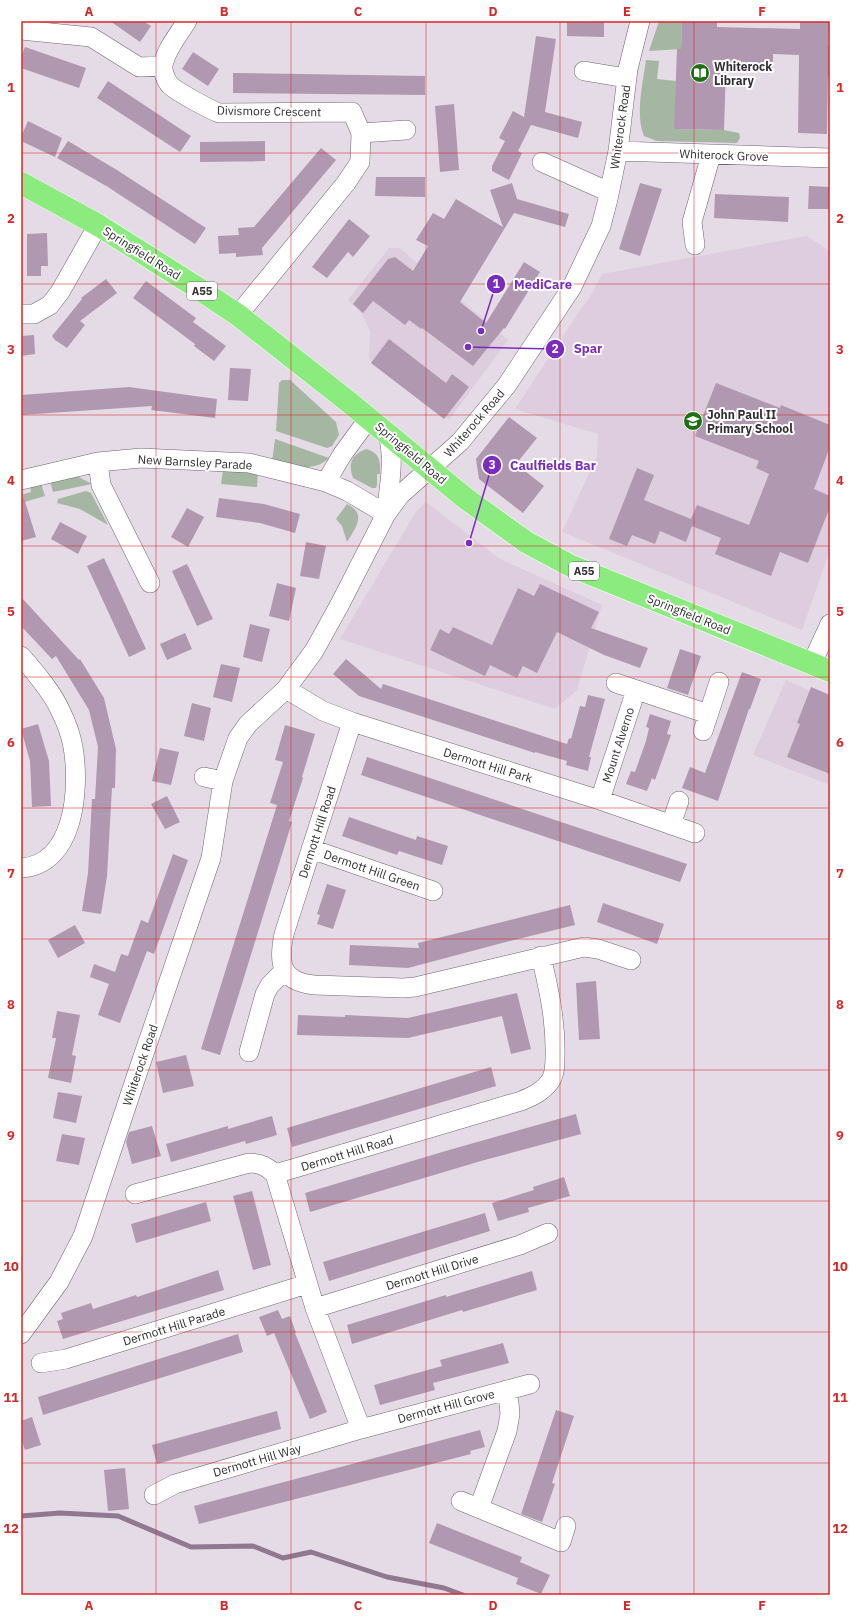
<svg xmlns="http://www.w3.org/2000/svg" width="851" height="1616" viewBox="0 0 851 1616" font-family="'IBM Plex Sans',sans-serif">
<rect width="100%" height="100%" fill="#e5dbe6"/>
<path fill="#ddcdde" d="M807,236L830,251V550L802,630L562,532L597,456L598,434L515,409L580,310L589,299L602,274Z
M389,248H400L508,340L449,420L369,359L370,331L362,314L348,300Z
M426,502L500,559L602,605L577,690L555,709L340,639L415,513Z
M786,680L830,700V785L753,755Z"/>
<path fill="#a5b7a3" d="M659,21H682L681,49L649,51Z
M646,60L659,61L657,79L676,81L675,129L724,130L739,133L740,138L737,143L657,141L644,136C635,115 643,82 646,60Z
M282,380H290L336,422L339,435L332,446L327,448L276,431L279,383Z
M275,439L329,458C314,473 291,466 272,462Z
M366,449C379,452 381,461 380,474H377V485L376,488H372L353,478C348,464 351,455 366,449Z
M223,470L258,473L257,487L221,484Z
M77,476L92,484L53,492L50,481Z
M41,483L45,496L21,503V495L31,492L30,486Z
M86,491L91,493L108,525L80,509L57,503L58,499Z
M347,504C367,514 356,527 347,542L342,526L336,519Z"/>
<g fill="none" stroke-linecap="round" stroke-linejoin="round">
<path stroke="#8f7890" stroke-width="5" d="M21,1516L60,1513L118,1516L191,1547L253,1546L283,1558L311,1552L387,1577L444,1588L463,1595"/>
</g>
<path fill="#b198b1" d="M110,21H143L151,26L140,42Z
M567,21H604V37L567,36Z
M682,21H717V27L800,29V21H829L828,46H830V76H828L827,134L798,133L799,55L773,54V69L726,68L724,130L674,129L677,49H681Z
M536,36L556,39L545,112L582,122L578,138L531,125L518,151L522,153L509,180L492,171V166L505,141L499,138L513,111L524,117Z
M25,47L86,68L79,88L21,68V57Z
M193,52L219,69L208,86L182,69Z
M233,73L425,76V95L233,93Z
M108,81L191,136L180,152L97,98Z
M454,104L459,170L440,172L435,106Z
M28,121L62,138L55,157L21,141V137Z
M68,141L117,170L206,228L195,244L108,187L57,158Z
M265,141V161L200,162V142Z
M321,148L336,160L262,248L263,255L236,257V253L219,254L218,236L239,235L238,228L254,227Z
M376,177H425V197L375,196Z
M512,183L517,199L569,214L565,227L514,213L460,302L486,323L524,262L540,272L505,329L504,328L473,366L422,328L421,329L409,320L405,325L373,301L363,313L353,304L388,259L395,257L413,271L428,246L416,240L433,213L444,219L456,199L503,227L490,190Z
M640,183L662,189L640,256L619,249Z
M809,186L830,187V209H808Z
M715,194L789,197L788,222L714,218Z
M349,219L370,236L353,257L348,252L327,278L312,267Z
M47,233L48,266H41V276H27V234Z
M106,279L117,293L80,321L85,325L67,348L55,340L52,336L82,299L81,298Z
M146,281L196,318L193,322L226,346L214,361L194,346L195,344L133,298Z
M34,335L35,354L21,356V336Z
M389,339L446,383L452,374L469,387L444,419L371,363Z
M230,368L251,369L248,401L228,400Z
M716,383L780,408L781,405L830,425V447L814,489L830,496V507L808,563L780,552L771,576L715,554L721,538L692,526L686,542L660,531L655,544L632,535L627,546L609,539L637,468L654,475L644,500L691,519L697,505L749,525L769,474L756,468L759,461L695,436Z
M129,387L217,399L215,418L151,410L152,406L21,415V395Z
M509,417L537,438L516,464L544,486L523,513L479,479L476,459Z
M24,498L36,537L21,541V499Z
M219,498L264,504L300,514L295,533L260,523L216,517Z
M187,508L204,517L188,547L171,537Z
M60,522L87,536L78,554L51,539Z
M306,542L326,546L319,579L300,576Z
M104,558L146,649L129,657L87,566Z
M187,564L213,619L197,626L172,571Z
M277,583L296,588L289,621L269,616Z
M540,584L599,612L591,628L648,648L640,668L604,655L557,632L537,673L523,666L517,678L490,665L485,676L430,650L440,629L449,634L453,627L492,645L518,588L534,596Z
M21,597L79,660L80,659L104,698L116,749L115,788H112L107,876L101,914L82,911L88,873L92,799H95L98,747L89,710L56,656L52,659L21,626Z
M250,624L270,629L262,662L243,657Z
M185,633L192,649L167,660L160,644Z
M680,649L701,656L688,695L667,688Z
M346,659L381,689L383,684L567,744L569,738L571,739L580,706L585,707L588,695L605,699L589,757H591L588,771L566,765L567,761L535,752V753L359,696L333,674Z
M221,664L240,668L232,702L213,697Z
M742,672L761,679L750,709H749L718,801L682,788L690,767L705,773Z
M811,687L830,695V774L787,757L800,724L797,723Z
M192,703L211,708L204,741L184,736Z
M650,714L671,721L667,734L671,735L655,780L652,778L647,791L626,784L631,771L635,772L646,741L649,728L646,727Z
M38,724L49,761L51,806L32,807L30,761L21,729Z
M285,725L315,734L302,777L303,778L289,821L292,822L220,1055L201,1049L277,805L270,803L283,762L275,760Z
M160,748L179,752L171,785L152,781Z
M367,757L687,864L680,882L361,775Z
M167,796L180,822L165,829L151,804Z
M349,817L416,840L417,836L448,846L442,865L399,851L397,855L342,836Z
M173,854L188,860L154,954L147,951L120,1023L98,1015L109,984L90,977L94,964L115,972L121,954L128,956L141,920L148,923Z
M327,884L346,890L333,929L317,924L320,915L317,914Z
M603,903L664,924L657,944L597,922Z
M570,905L575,925L506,942L408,968L349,965L350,945L419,948L418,943Z
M75,925L85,943L58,958L48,940Z
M596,981L600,1039L579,1040L576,983Z
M517,993L531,1049L511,1054L502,1016L408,1038L297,1035L298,1015L345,1017V1015L408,1018Z
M57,1011L80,1015L72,1055L76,1056L71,1083L48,1078L56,1038H52Z
M186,1055L194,1086L163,1093L156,1062Z
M491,1067L496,1086L292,1147L287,1128Z
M58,1092L82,1096L76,1123L53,1118Z
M576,1114L581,1134L481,1161L310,1212L305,1193L449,1150Z
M272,1116L277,1135L246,1144L245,1141L171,1162L166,1144L228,1126V1129Z
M152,1126L161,1156L132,1164L126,1142L129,1132Z
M62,1134L85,1138L79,1165L56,1161Z
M564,1177L570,1196L528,1208L529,1212L498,1221L492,1203L534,1190L533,1187Z
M252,1191L271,1265L253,1270L233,1196Z
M206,1202L211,1221L136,1243L131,1224Z
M485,1213L490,1231L329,1281L323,1262Z
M218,1270L224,1290L63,1339L57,1321L63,1319L61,1313L91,1303L93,1309L136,1295L137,1297Z
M532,1271L537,1290L463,1312L462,1310L352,1344L347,1325L446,1295V1297Z
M278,1310L282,1319L290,1316L296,1333H295L327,1412L310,1419L274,1333L267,1336L259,1317Z
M238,1334L243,1352L43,1415L38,1397Z
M503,1343L509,1363L433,1383L435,1390L380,1405L374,1385L442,1366L440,1360Z
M556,1410L574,1416L552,1483L555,1484L542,1522L521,1514Z
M277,1411L281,1429L157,1464L152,1445Z
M32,1417L41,1445L25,1450L21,1438V1421Z
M480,1430L485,1447L470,1451L471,1454L199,1524L194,1506Z
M125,1468L129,1509L108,1511L104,1470Z
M437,1523L522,1557L520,1562L550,1575L541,1594L516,1584L518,1578L429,1543Z"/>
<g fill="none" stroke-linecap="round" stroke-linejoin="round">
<defs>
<path id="minor" d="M187,21C179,34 166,49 163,65C162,70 166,81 170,85C177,92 209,109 219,113L352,112L361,133L360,162L346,183L238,315
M21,30L91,37L139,67L162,66
M584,71L626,78
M361,133L406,130
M618,151L830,158
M542,162L609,192
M695,245L692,222L711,155
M21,314H34L50,305L60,292L98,225
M98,462L101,485L150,583
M21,480L98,462L141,458L249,463L326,482L347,491L386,514C389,487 395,461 388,434
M326,482L342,455L369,418
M21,656C35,672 53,693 61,712C66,722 71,736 73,747C80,788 75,865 21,868
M812,663L830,624
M616,683L708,714
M286,689L323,711L352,722L600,800L695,833
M352,722L284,934C278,963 280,981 314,985L403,988L415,987L584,947L598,949L631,960
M703,731L719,682
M204,777L223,781
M600,800L636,690
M671,825L679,801
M311,849L433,891
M249,1052L265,994L270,985L285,970
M135,1194L249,1163C261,1163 267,1167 275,1174
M315,1308L520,1245L548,1233
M21,1334L59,1282L83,1236L136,1077L211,858L223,781L238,738L248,724L286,689L314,651L340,604L386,514L400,495L460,442L507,385L572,287L601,226L608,199L618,151L628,69L640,21
M41,1363L66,1359L307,1284
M361,1429L315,1308L275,1174L521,1101C533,1096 544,1091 551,1080C555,1073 555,1064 555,1056C556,1022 549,990 541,956
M154,1495L175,1484L361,1429L530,1384
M461,1501L561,1542L566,1526
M479,1508L507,1431L510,1414L509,1403L506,1390"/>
<path id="highway" d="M21,183L98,225L193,285L238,315L350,403L465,498L526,542L571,566L830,671"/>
</defs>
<use href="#minor" stroke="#6e656e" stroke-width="20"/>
<use href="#highway" stroke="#fff" stroke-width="23"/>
<use href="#minor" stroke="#fff" stroke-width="19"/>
<use href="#highway" stroke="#8beb7f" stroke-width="22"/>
</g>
<path fill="none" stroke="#d62828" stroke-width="1" stroke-opacity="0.55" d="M156,21V1595M291,21V1595M426,21V1595M560,21V1595M694,21V1595M21,153H830M21,284H830M21,415H830M21,546H830M21,677H830M21,808H830M21,939H830M21,1070H830M21,1201H830M21,1332H830M21,1463H830"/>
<defs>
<symbol id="library-disc" viewBox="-11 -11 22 22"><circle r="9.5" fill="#1e6e14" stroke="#fff"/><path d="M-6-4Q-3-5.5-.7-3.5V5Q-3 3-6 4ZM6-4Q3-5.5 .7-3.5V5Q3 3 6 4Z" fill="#fff"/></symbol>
<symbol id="school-disc" viewBox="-11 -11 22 22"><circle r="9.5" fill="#1e6e14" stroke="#fff"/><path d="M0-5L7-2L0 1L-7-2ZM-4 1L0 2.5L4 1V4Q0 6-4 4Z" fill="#fff"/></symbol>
</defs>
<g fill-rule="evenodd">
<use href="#library-disc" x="689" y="62" width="22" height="22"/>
<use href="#school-disc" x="682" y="410" width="22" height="22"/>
</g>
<g text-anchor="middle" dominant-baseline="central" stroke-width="4" stroke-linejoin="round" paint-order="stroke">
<g fill="#fff" stroke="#706d70" stroke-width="1">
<rect x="187" y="282" width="30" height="18" rx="3"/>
<rect x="569" y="562" width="30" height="18" rx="3"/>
</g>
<g font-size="11" font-weight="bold" fill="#322e32">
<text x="202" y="291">A55</text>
<text x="584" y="571">A55</text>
</g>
<g font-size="12" font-weight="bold" fill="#322e32" stroke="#fff" text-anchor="start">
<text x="714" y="66">Whiterock<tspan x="714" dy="14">Library</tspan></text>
<text x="707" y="414">John Paul II<tspan x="707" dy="14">Primary School</tspan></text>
</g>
<g font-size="12" fill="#322e32" stroke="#fff">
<text transform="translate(269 111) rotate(1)">Divismore Crescent</text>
<text transform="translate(620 127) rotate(-82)">Whiterock Road</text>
<text transform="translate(724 155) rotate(2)">Whiterock Grove</text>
<text transform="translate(142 253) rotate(32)">Springfield Road</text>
<text transform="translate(474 423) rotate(-49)">Whiterock Road</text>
<text transform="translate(411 453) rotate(40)">Springfield Road</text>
<text transform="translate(195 462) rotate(3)">New Barnsley Parade</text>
<text transform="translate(689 614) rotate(22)">Springfield Road</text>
<text transform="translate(618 745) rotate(-72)">Mount Alverno</text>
<text transform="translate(488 765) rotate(17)">Dermott Hill Park</text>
<text transform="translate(317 832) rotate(-72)">Dermott Hill Road</text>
<text transform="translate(372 870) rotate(19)">Dermott Hill Green</text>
<text transform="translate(140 1065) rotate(-71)">Whiterock Road</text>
<text transform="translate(347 1153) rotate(-17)">Dermott Hill Road</text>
<text transform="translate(432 1272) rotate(-17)">Dermott Hill Drive</text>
<text transform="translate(174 1326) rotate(-17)">Dermott Hill Parade</text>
<text transform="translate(446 1406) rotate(-15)">Dermott Hill Grove</text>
<text transform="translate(257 1460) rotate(-16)">Dermott Hill Way</text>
</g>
</g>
<path fill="none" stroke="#7b2cbf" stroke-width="1.5" d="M481 331L496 284M468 347L555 349M469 543L492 465"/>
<g fill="#7b2cbf" stroke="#fff" stroke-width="1.5">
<circle cx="481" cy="331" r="4"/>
<circle cx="468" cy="347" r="4"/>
<circle cx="469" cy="543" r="4"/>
<circle cx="496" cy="284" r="10"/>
<circle cx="555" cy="349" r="10"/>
<circle cx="492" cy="465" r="10"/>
</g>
<g font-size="12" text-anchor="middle" font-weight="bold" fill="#fff">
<text x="496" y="288">1</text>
<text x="555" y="353">2</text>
<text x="492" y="469">3</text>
</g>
<g font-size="13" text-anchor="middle" font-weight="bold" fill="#7b2cbf" stroke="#fff" stroke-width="4" stroke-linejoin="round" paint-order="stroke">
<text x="543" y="289">MediCare</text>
<text x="588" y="353">Spar</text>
<text x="553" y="470">Caulfields Bar</text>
</g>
<rect width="851" height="1616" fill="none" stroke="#ffffff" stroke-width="44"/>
<rect x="22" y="22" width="807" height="1572" fill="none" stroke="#d62828" stroke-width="1.5"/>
<g font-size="13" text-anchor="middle" font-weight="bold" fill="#d62828">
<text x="89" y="16">A</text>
<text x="224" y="16">B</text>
<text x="358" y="16">C</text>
<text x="493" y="16">D</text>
<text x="627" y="16">E</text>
<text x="762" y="16">F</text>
<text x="11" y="92">1</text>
<text x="840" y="92">1</text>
<text x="11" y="223">2</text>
<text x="840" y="223">2</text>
<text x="11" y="354">3</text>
<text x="840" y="354">3</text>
<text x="11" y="485">4</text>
<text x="840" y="485">4</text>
<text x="11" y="616">5</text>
<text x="840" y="616">5</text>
<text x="11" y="747">6</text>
<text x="840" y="747">6</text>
<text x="11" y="878">7</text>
<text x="840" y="878">7</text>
<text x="11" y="1009">8</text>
<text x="840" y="1009">8</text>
<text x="11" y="1140">9</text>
<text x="840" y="1140">9</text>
<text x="11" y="1271">10</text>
<text x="840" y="1271">10</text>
<text x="11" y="1402">11</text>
<text x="840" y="1402">11</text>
<text x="11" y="1533">12</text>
<text x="840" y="1533">12</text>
<text x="89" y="1610">A</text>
<text x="224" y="1610">B</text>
<text x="358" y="1610">C</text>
<text x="493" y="1610">D</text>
<text x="627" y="1610">E</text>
<text x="762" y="1610">F</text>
</g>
</svg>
